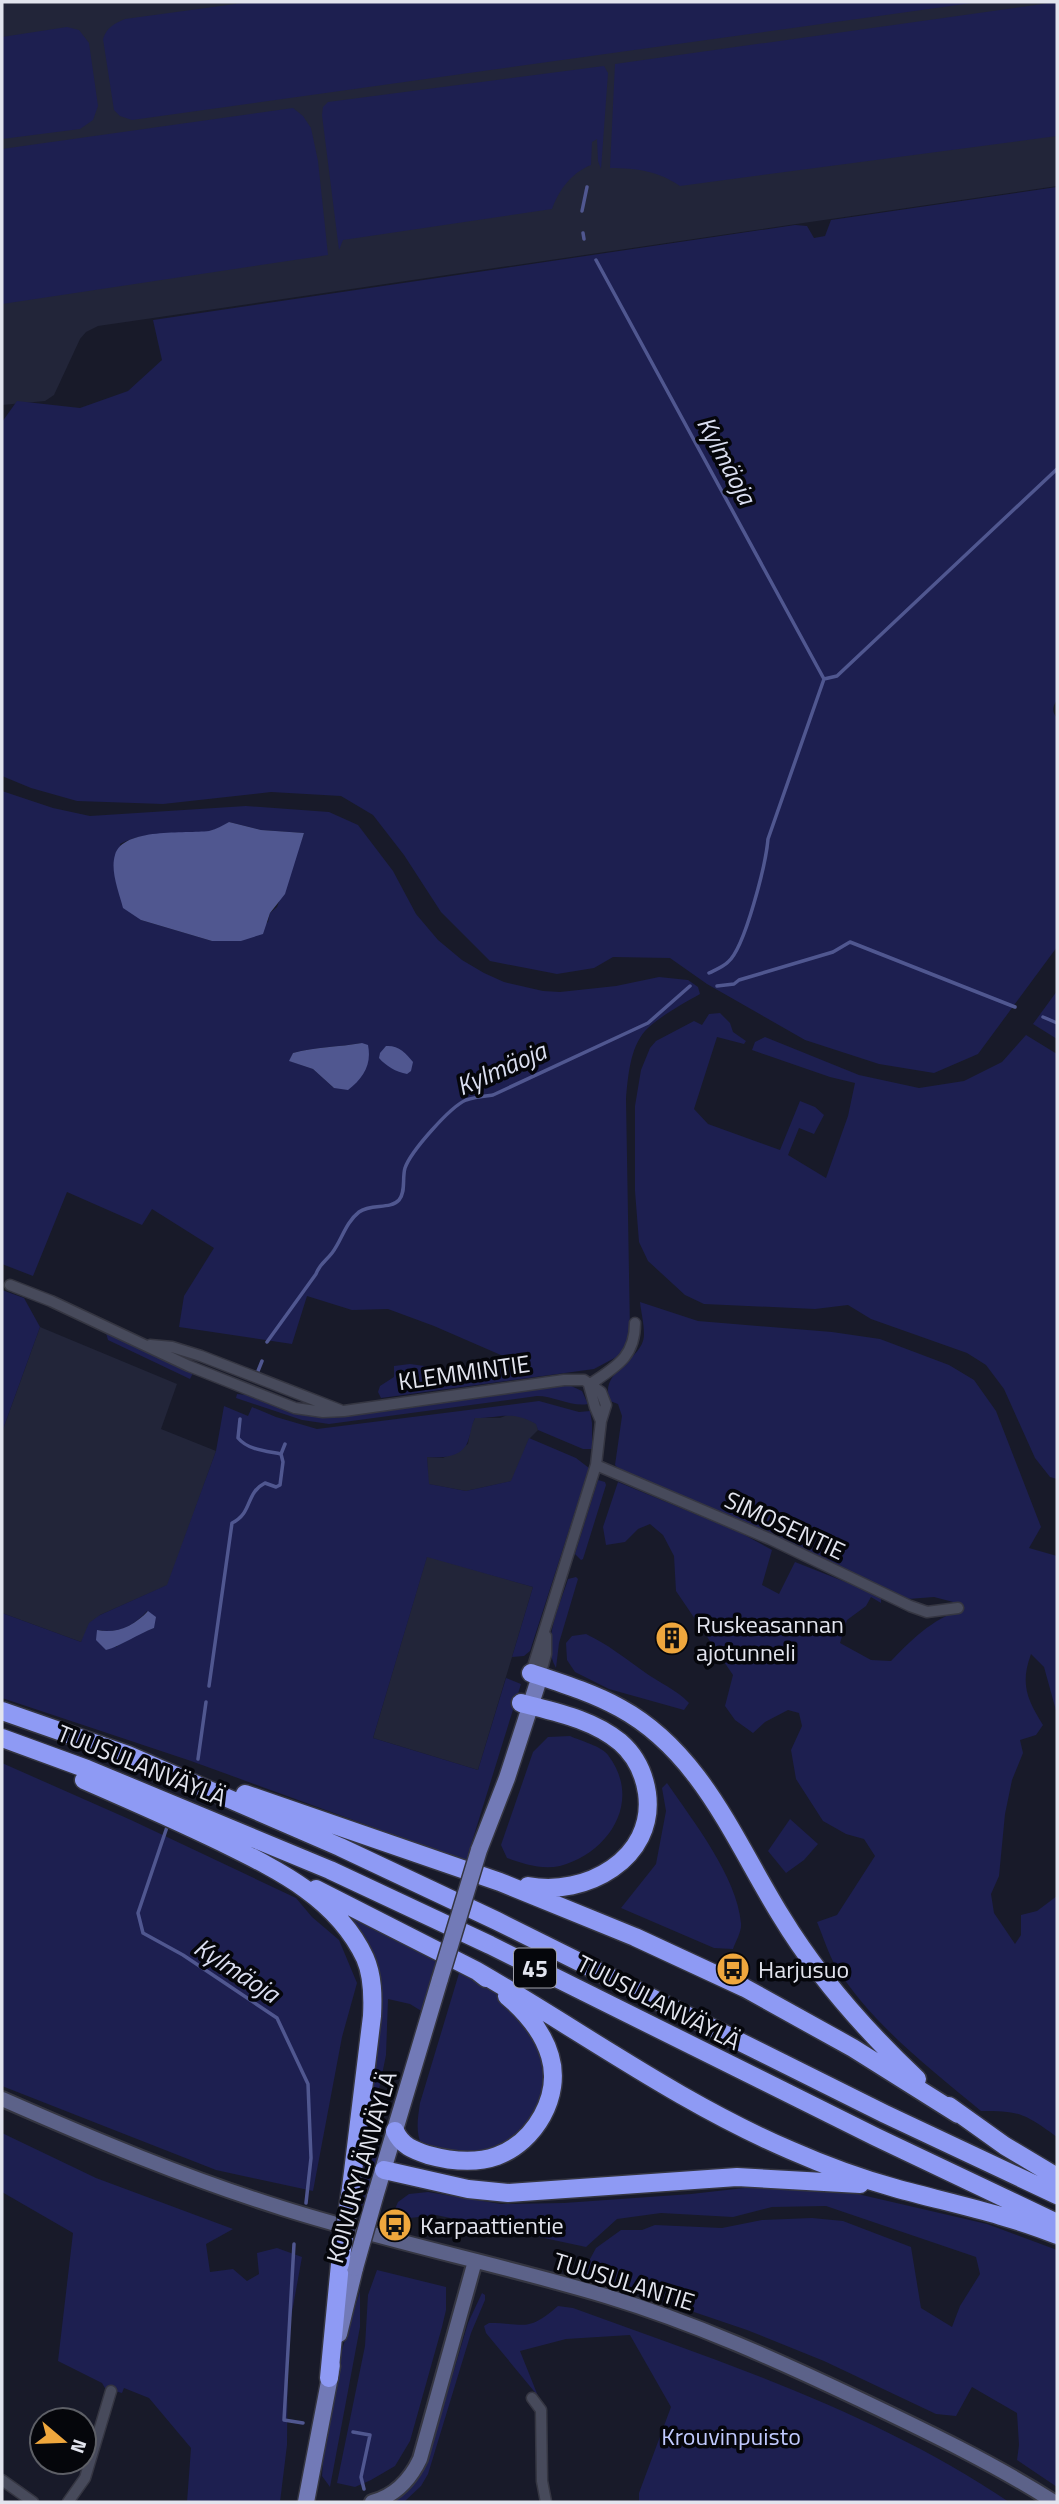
<svg xmlns="http://www.w3.org/2000/svg" width="1059" height="2504" viewBox="0 0 1059 2504" font-family="'Titillium Web',sans-serif">
<rect width="100%" height="100%" fill="#181a29"/>
<path fill="#222539" d="M2,2H1057V186L98,326L86,332L80,339L54,395L45,401L2,405Z
M40,1327L177,1384L161,1429L216,1451L168,1585L100,1615L81,1642L2,1613V1432Z
M510,1414L524,1417L537,1424L538,1430L529,1439L512,1481L466,1491L428,1484L427,1457L443,1458L468,1444L471,1426L475,1418H500Z
M427,1556L533,1587L478,1770L373,1738Z"/>
<path fill="#1d1f50" fill-rule="evenodd" d="M250,2H979L132,120L120,116L114,110L103,39C107,27 114,24 125,19Z
M1057,2V136L680,186C658,171 637,168 610,168L615,64Z
M67,27L79,30L89,43L98,106L93,120L80,129L2,139V37Z
M604,66L608,73L601,169L598,161L597,139L592,142L591,165C571,173 559,190 552,209L343,240L339,250L322,115L323,107L328,102Z
M293,108L303,116L311,128L318,161L328,255L2,304V149Z
M1057,187V700C1052,707 1052,712 1057,718V947L978,1054L934,1073L879,1064L805,1040L707,984L670,958L613,957L594,968L557,974L490,961L441,912L404,855L373,815L341,796L271,792L163,804L77,801L31,788L2,776V422L17,401L80,408L128,391L162,360L153,320L795,225L807,226L814,238L825,236L831,220Z
M2,791L53,808L90,816L246,806L329,812L358,825L393,871L416,914L438,940L462,960L484,973L504,982L543,991L560,992L616,986L659,977L688,980L698,987L700,994C684,1003 657,1018 645,1031C630,1048 628,1077 626,1099L630,1332L622,1354L594,1369L381,1398L378,1392L380,1386L394,1377V1366L410,1364L475,1373L519,1363L434,1326L388,1309L352,1310L307,1296L292,1344L179,1327L184,1296L214,1248L152,1209L142,1225L67,1192L33,1276L2,1264ZM229,822L261,830L304,833L277,907L270,913L268,922L241,941H212L141,920L120,844C150,827 186,839 214,830C219,828 225,825 229,822ZM362,1043L334,1088L313,1069L290,1061L293,1053C314,1047 340,1047 362,1043Z
M1057,991V1039L1033,1024Z
M720,1013L730,1023L733,1032L746,1041L744,1044L717,1037L694,1109L708,1124L780,1150L800,1101L815,1107L824,1115L814,1134L799,1128L788,1155L826,1178L848,1116L855,1083L830,1077L752,1050L755,1042L765,1037L859,1075L919,1088L964,1081L1002,1062L1026,1035L1057,1054V1479L1050,1477L1035,1458L1004,1389L986,1365L967,1353L871,1319L848,1305L815,1309L704,1304L685,1295L648,1261L639,1242L635,1191V1106L641,1070L650,1048L656,1041L694,1021L702,1025L709,1014Z
M2,1290L24,1298L40,1327L2,1432Z
M640,1302L698,1321L832,1332L880,1339L949,1365L974,1380L996,1411L1041,1527L1029,1548L1057,1556V1714L1044,1667L1031,1654C1020,1684 1027,1699 1043,1725L1036,1735L1020,1740L1023,1753L1012,1780L1005,1814L999,1876L991,1894L994,1913L1015,1944L1021,1935V1915L1037,1911L1057,1896V2137C1025,2114 1021,2111 981,2111C928,2067 873,2025 836,1967C828,1953 823,1936 817,1922L837,1915L875,1856L864,1839L846,1834L823,1821L796,1779L791,1750L802,1726L799,1713L788,1710L765,1722L753,1733L735,1720L725,1706L733,1675L676,1591L674,1556L663,1535L650,1524L638,1529L625,1542L606,1545L603,1527L618,1482L741,1533L772,1550L762,1585L779,1594L795,1562L881,1596V1603L871,1597L866,1606L847,1620L840,1643L871,1660L891,1661C909,1642 933,1618 960,1611L957,1603L934,1597L908,1599L753,1527L657,1488L617,1467L615,1465L622,1416L618,1404L610,1401C599,1373 635,1364 643,1341C646,1331 641,1313 640,1302Z
M106,1333L193,1373L190,1379L108,1340Z
M569,1385L582,1391L588,1404C571,1407 554,1396 537,1396L329,1424L302,1420L236,1398L237,1394C271,1396 294,1417 333,1418Z
M539,1401L579,1412L590,1411L592,1423V1449H583L538,1430L536,1424C512,1410 501,1418 475,1418C471,1426 471,1433 468,1441C462,1458 442,1458 427,1457L429,1484L466,1491L511,1481L529,1438L576,1458L589,1468L530,1651L524,1656L512,1657L533,1587L427,1557L373,1738L478,1770L506,1678L521,1684L466,1861L191,1761L2,1698V1613L81,1642L89,1623L100,1615L167,1585L216,1451L224,1406L248,1416L252,1407L276,1417L317,1429ZM147,1611L154,1628L129,1638L116,1647L98,1630C118,1634 134,1626 147,1611Z
M598,1480L605,1482L606,1485L583,1559L581,1560L575,1554Z
M576,1577L578,1579L559,1643L556,1668C541,1643 560,1605 568,1579Z
M586,1634C609,1645 623,1657 643,1671C659,1683 676,1689 689,1703L684,1710L609,1689L575,1672L567,1660L566,1643L572,1636Z
M570,1736C581,1741 601,1746 608,1755C643,1801 609,1853 560,1866C542,1870 523,1864 507,1858L501,1845L533,1752L548,1737Z
M2,1763L131,1820L296,1898L312,1917L339,1940L357,1983L342,2037L313,2191L216,2170L2,2086Z
M667,1783C693,1821 737,1877 741,1923C742,1931 736,1941 733,1949L714,1948L621,1908L656,1864L666,1811L662,1788Z
M790,1819L818,1844L804,1860L786,1873L768,1851Z
M336,1906L438,1956L423,2012L410,2004L388,1999L386,2055L368,2144L369,2149L379,2155L365,2201L360,2209L356,2201L379,2015Z
M460,1970L490,1986L527,2024L546,2061V2093L527,2131L498,2150L457,2154L422,2146C415,2132 418,2117 420,2103Z
M2,2133L96,2178L233,2229L206,2244L210,2272L233,2269L247,2281L259,2274L257,2253L277,2248L302,2257L288,2334L287,2445L280,2502H187L191,2448L149,2398L124,2388L122,2393L105,2388L102,2383L58,2361L73,2233L2,2192Z
M753,2187L849,2192L987,2224L1057,2250V2487L1017,2460L1019,2445L1017,2413L972,2387L956,2416L936,2414L824,2361L747,2330L582,2274L596,2248L621,2230H642L655,2225L722,2228L762,2220L812,2218L843,2221L911,2247L921,2308L952,2327L960,2306L980,2274L976,2257L826,2206L772,2207L733,2217L661,2213L617,2219L586,2247L436,2215L410,2218L392,2216L398,2202L409,2194L428,2192L501,2204L564,2203L691,2194Z
M377,2270L446,2287V2310L442,2327L410,2441L395,2466L371,2480L355,2487L337,2483L365,2346L368,2295Z
M360,2291V2327L330,2487L322,2476L324,2450L342,2350Z
M482,2293L485,2295V2300L471,2333L428,2474L421,2486L404,2502H392L412,2486L428,2458L468,2323Z
M558,2306L573,2308C722,2362 877,2413 1009,2502H639V2493L671,2407L630,2335L566,2339L520,2351L538,2396L486,2333L484,2326L489,2323C525,2323 527,2333 558,2306Z"/>
<path fill="#505790" d="M229,822L261,830L304,833L285,894L270,913L263,934L241,941H212L141,920L123,908C119,892 110,871 115,855C123,827 186,834 209,831C217,829 223,825 229,822Z
M362,1043L368,1045C372,1065 363,1078 348,1090L334,1088L313,1069L289,1061L293,1053C314,1047 340,1047 362,1043Z
M386,1046C398,1045 406,1053 413,1062L411,1071L407,1074C396,1072 386,1066 379,1058L380,1053Z
M148,1611L156,1617L154,1628C138,1634 121,1646 106,1650L96,1640L97,1630C117,1634 134,1626 148,1611Z"/>
<g fill="none" stroke-linecap="round" stroke-linejoin="round">
<path stroke="#505790" stroke-width="3.5" d="M582,211L587,187
M583,233L584,239
M596,260L824,679L768,839C766,863 745,948 728,962C723,967 715,970 709,973
M824,679L837,676L1057,469
M717,986L734,984L739,980L833,952L850,942L1015,1007
M1043,1017L1057,1023
M267,1342L316,1274C320,1263 326,1261 332,1253C342,1240 345,1223 359,1212C371,1203 390,1210 399,1200C406,1192 402,1178 405,1168C411,1151 450,1107 466,1100C474,1097 485,1096 493,1095L648,1023L690,986
M258,1371L262,1361
M281,1454L285,1444
M209,1686L232,1523C253,1513 245,1493 265,1483L276,1487L280,1485L283,1462L281,1454C266,1451 248,1450 238,1438L240,1419
M198,1759L206,1702
M167,1827L138,1913L143,1933L183,1955L277,2018L308,2084L311,2158L306,2203
M294,2244L284,2420L303,2423
M353,2432L370,2435L361,2477L364,2489"/>
<defs>
<path id="minor" d="M10,1285L51,1301L189,1366L295,1408L323,1412L344,1411L564,1380H584L601,1392L606,1405L601,1421L596,1465L531,1673
M150,1345L172,1347L201,1356L340,1410
M589,1385C615,1367 635,1358 635,1323
M589,1385L595,1407L601,1421
M596,1465L770,1539L910,1606L927,1612L958,1608
M540,1676L546,1654V1636
M532,2398L541,2410L542,2481L546,2502
M2,2480L33,2502
M68,2502L85,2478L111,2391"/>
<path id="secondary" d="M2,2099C93,2139 186,2178 282,2208C389,2242 499,2264 606,2296C695,2323 779,2361 863,2401C928,2432 993,2463 1054,2502
M372,2502C395,2496 410,2480 420,2459L475,2261"/>
<path id="primary" d="M479,1850L507,1778L540,1676
M375,2197L440,1979
M339,2334L355,2268
M306,2502L332,2366"/>
<path id="motorway" d="M531,1673C561,1683 593,1693 620,1708C701,1752 735,1842 781,1916C818,1977 865,2030 917,2079
M521,1703C555,1712 592,1719 620,1742C635,1755 644,1773 647,1793C656,1859 585,1897 528,1886
M2,1711L128,1755L340,1847L497,1921L885,2114L1057,2195
M2,1738L87,1769L330,1870L490,1945L876,2137L1057,2223
M84,1780C130,1800 176,1820 221,1842C278,1870 337,1898 365,1958C373,1976 373,1997 372,2016L351,2188
M245,1794L500,1882L635,1937L745,1988L853,2048L958,2114
M316,1889L477,1971L486,1978
M477,1971C581,2031 680,2103 790,2150C824,2165 859,2178 895,2188C949,2203 1005,2214 1057,2235
M949,2106L1005,2146L1057,2177
M395,2131C402,2146 413,2150 428,2155C450,2161 475,2164 497,2156C535,2142 562,2096 550,2056C543,2032 526,2012 507,1996
M384,2170L468,2189L508,2193L737,2177L860,2184
M329,2378L340,2264"/>
</defs>
<use href="#minor" stroke="#353642" stroke-width="13"/>
<use href="#secondary" stroke="#353642" stroke-width="18"/>
<use href="#primary" stroke="#353642" stroke-width="19"/>
<use href="#motorway" stroke="#353642" stroke-width="21"/>
<use href="#minor" stroke="#474a5b" stroke-width="10"/>
<use href="#secondary" stroke="#5c6289" stroke-width="14"/>
<use href="#primary" stroke="#727ab7" stroke-width="16"/>
<use href="#motorway" stroke="#8e9af4" stroke-width="18"/>
<defs>
<path id="primary-bridge" d="M440,1979L479,1850
M355,2268L375,2197"/>
<path id="motorway-bridge" d="M340,2264L351,2188"/>
</defs>
<use href="#primary-bridge" stroke="#353642" stroke-width="19" stroke-linecap="butt"/>
<use href="#motorway-bridge" stroke="#353642" stroke-width="21" stroke-linecap="butt"/>
<use href="#primary-bridge" stroke="#727ab7" stroke-width="16"/>
<use href="#motorway-bridge" stroke="#8e9af4" stroke-width="18"/>
</g>
<defs>
<symbol id="building-disc" viewBox="-11 -11 22 22"><circle r="9.5" fill="#efa73d" stroke="#05060b"/><path d="M-4-6H4V6H1V3H-1V6H-4ZM-2.5-4.3h1.7v1.8h-1.7ZM.8-4.3h1.7v1.8H.8ZM-2.5-1h1.7V.8h-1.7ZM.8-1h1.7V.8H.8Z" fill="#111"/></symbol>
<symbol id="bus-disc" viewBox="-11 -11 22 22"><circle r="9.5" fill="#efa73d" stroke="#05060b"/><path d="M-5-6H5V4H4V6H2V4H-2V6H-4V4H-5ZM-3.5-4V0h7V-4ZM-3.5 1.2v1.5H-2V1.2ZM2 1.2v1.5H3.5V1.2Z" fill="#111"/></symbol>
</defs>
<g fill-rule="evenodd">
<use href="#building-disc" x="653" y="1619" width="38" height="38"/>
<use href="#bus-disc" x="714" y="1950" width="38" height="38"/>
<use href="#bus-disc" x="376" y="2206" width="38" height="38"/>
</g>
<g text-anchor="middle" dominant-baseline="central" stroke-width="7" stroke-linejoin="round" paint-order="stroke">
<rect fill="#05060b" stroke="#a0a1aa" stroke-width="2" x="514" y="1948.5" width="42" height="39" rx="5"/>
<g font-size="23" font-weight="bold" fill="#e2e4ee">
<text x="535" y="1968">45</text>
</g>
<g font-size="24" fill="#e2e4ee" stroke="#05060b">
<text transform="translate(464 1372) rotate(-8)">KLEMMINTIE</text>
<text transform="translate(785 1525) rotate(25)">SIMOSENTIE</text>
<text transform="translate(142 1765) rotate(22)">TUUSULANVÄYLÄ</text>
<text transform="translate(659 2002) rotate(27)">TUUSULANVÄYLÄ</text>
<text transform="translate(361 2167) rotate(-74)">KOIVUKYLÄNVÄYLÄ</text>
<text transform="translate(624 2281) rotate(17)">TUUSULANTIE</text>
</g>
<g font-size="24" fill="#e2e4ee" stroke="#05060b" text-anchor="start">
<text x="696" y="1624">Ruskeasannan<tspan x="696" dy="28">ajotunneli</tspan></text>
<text x="758" y="1969">Harjusuo</text>
<text x="420" y="2225">Karpaattientie</text>
</g>
<g font-size="24" fill="#c0cafe" stroke="#05060b">
<text x="731" y="2436">Krouvinpuisto</text>
</g>
<g font-size="26" font-style="italic" fill="#dadef0" stroke="#05060b">
<text transform="translate(727 460) rotate(62)">Kylmäoja</text>
<text transform="translate(501 1068) rotate(-24)">Kylmäoja</text>
<text transform="translate(237 1970) rotate(33)">Kylmäoja</text>
</g>
</g>
<rect width="1059" height="2504" fill="none" stroke="#e2e4ee" stroke-width="7"/>
<g transform="translate(63 2441) rotate(109)"><circle r="33" fill="#05060b" stroke="#5d5f66" stroke-width="2"/>
<path d="M0-5L12 26L0 18L-12 26Z" fill="#efa73d"/>
<text y="-10" font-size="19" font-weight="bold" text-anchor="middle" fill="#e2e4ee">N</text>
</g>
</svg>
